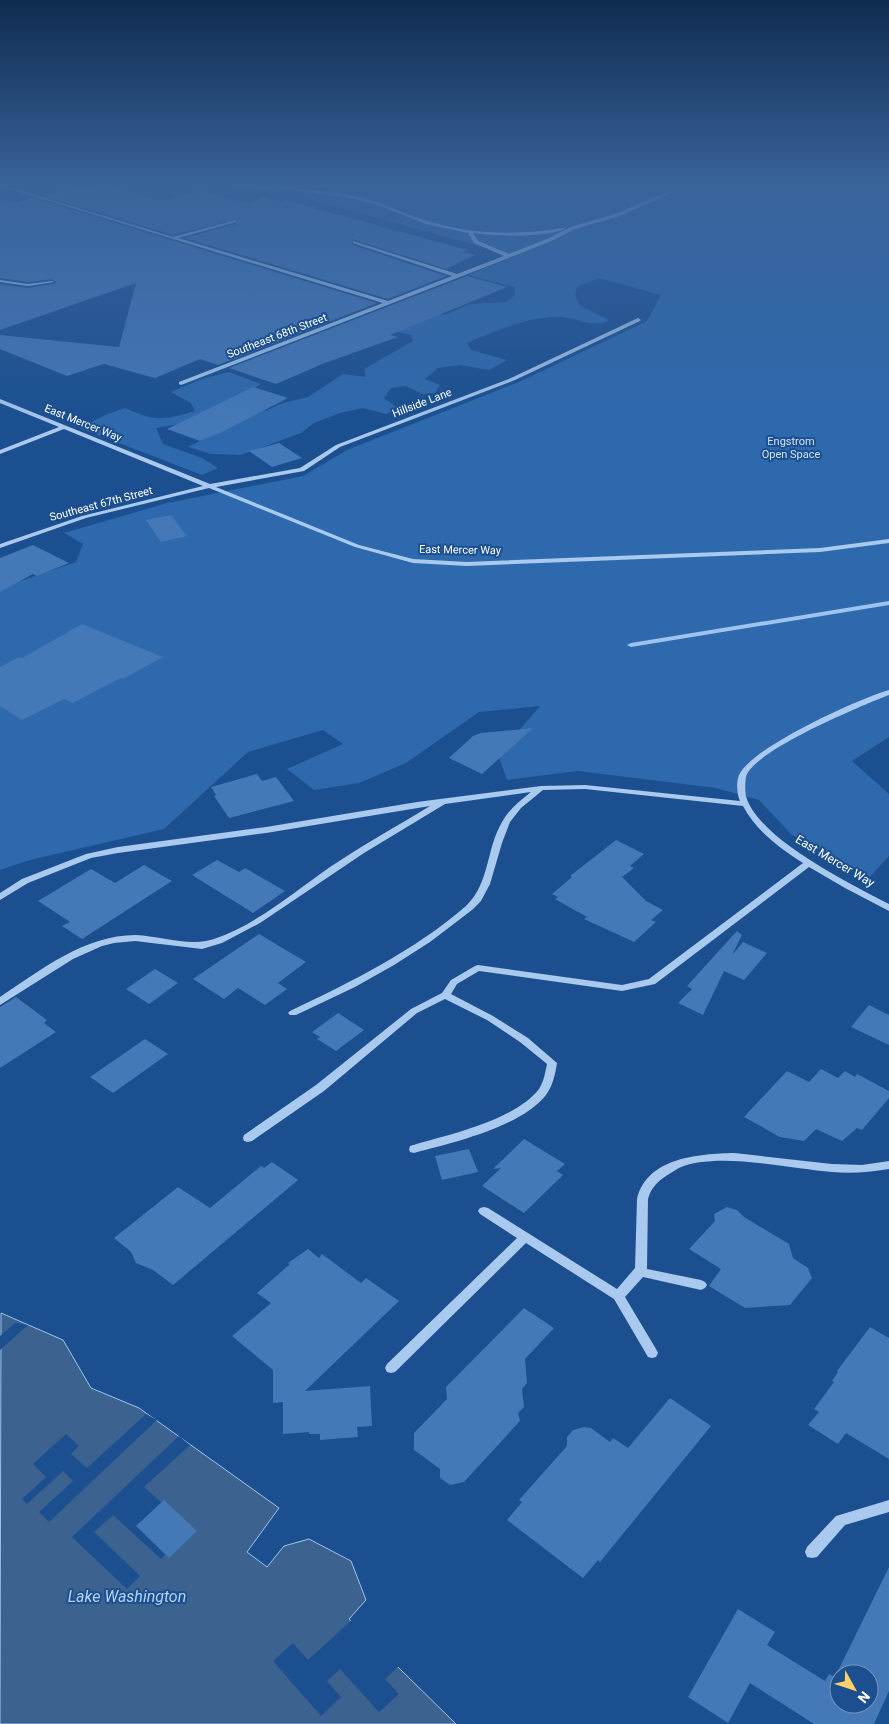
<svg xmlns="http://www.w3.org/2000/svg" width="889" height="1724" viewBox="0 0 889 1724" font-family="Roboto,sans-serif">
<rect width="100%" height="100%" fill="#1b4f8f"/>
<path fill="#2e69ad" d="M261,186H889V737L852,761L889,794V856L870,877L792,835L759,800L716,788L578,771L507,780L498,755L540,706L479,712L406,763L359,783L314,790L287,769L343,744L323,730L248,752L164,829L30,860L0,870V588L76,562L83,544L64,533L167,503L303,476L347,450L519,382L647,321L661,295L599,278L577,287L575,294L579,305L609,320C592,329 579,318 561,317C533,315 492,332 467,343L471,350L507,360L489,370L460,365L438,368L425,379L440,385L435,393L422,394L406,386L391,388L384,398L399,409L386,414L363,408L340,413L314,423L301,433L241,455L211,454L188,447L222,430L179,424L156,428L163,444L202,458L218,468L202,475L80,428L105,415L125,408C156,422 163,420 195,411L191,403L171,392L202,379L229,372L261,384L245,394L243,409L265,411L283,403L308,397L343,374L366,377L364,369L413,341L411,335L389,330L406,304L445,315L470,304L506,302L515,295L514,287L468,275L515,256Z"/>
<path fill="#3c6290" stroke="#9cc4f0" d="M1,1313L63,1340L91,1388L139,1408L279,1508L247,1552L267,1567L284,1546L309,1539L351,1561L366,1600L349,1619L456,1724H0Z"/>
<path fill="#1b4f8f" d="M15,1323L28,1325L0,1350V1336Z
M146,1414L157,1420L49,1522L39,1512L73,1481L63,1471L27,1504L22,1499L46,1477L33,1464L66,1434L79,1446L71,1454L87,1468Z
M179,1436L190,1445L144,1487L191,1529L161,1559L113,1515L94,1532L140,1576L127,1589L72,1537Z
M353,1619L399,1666L385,1679L399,1694L379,1712L340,1669L327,1681L341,1697L321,1716L273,1661L293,1643L308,1660Z"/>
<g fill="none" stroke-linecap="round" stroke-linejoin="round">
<path fill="#9cc4f0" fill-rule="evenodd" d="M889,601V605L631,647L627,645L631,643Z"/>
</g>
<path fill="#4478b7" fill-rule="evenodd" d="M96,186H113L140,196L165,201L199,191L248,203L264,197L280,202L285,200L453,246L468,250L463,252L475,255L446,269L352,239V245L446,276L388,299L185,238L236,224L237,219L173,235L44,196L84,187Z
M0,198L14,203L33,198L377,303L218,365L200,359L155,378L104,364L67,376L0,349V335L119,347L136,283L0,330V284L28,288L54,284L56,282L52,279L28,282L0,278Z
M467,276L507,287L390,335L398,337L322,364L276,384L229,368Z
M253,387L288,398L222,432L200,441L167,429Z
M279,443L302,458L272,467L249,451Z
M171,515L187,536L161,542L146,520Z
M33,545L69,563L37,576L33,574L0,592V558Z
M82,624L163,657L123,679L120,678L73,703L64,699L22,720L0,706V667L19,657L22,658Z
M533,728L482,774L449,758L473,736L481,733Z
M257,774L262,781L276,777L294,801L229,818L214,796L216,795L211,787Z
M616,840L644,854L630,866L634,868L622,877L646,901L663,910L651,920L656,922L634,942L584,919L587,917L555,899L558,897L552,894L572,877L570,876Z
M217,860L239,872L245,868L285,891L253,913L192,875Z
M144,865L172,881L82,939L62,926L70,922L38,901L91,869L115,883Z
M737,931L742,935L732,955L743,942L767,953L744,980L724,971L703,1015L678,1003L692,989L687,986Z
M259,934L306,962L278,983L287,989L265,1005L238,988L224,999L193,979Z
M155,969L178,983L149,1004L126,989Z
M16,997L47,1020L44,1023L56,1032L0,1068V1007Z
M869,1005L889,1015V1045L851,1027Z
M338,1013L364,1030L336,1051L317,1039L320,1037L312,1032Z
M145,1039L168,1054L113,1093L90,1077Z
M821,1069L838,1078L845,1071L855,1077L857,1074L889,1091V1098L862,1130L857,1128L842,1141L816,1129L804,1141L780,1137L744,1117L787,1071L809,1082Z
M524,1139L565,1164L557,1171L563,1175L524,1213L482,1186L501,1168L493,1169Z
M469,1149L478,1172L442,1180L435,1156Z
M272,1162L298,1180L173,1285L153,1270L136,1263L131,1252L114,1238L178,1187L210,1208L261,1166L264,1168Z
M727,1207L737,1210L744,1217L789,1244L793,1258L808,1268L812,1278L790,1305L745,1308L709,1286L721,1269L689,1249L715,1221L714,1214Z
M308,1249L319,1258L322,1254L361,1283L366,1278L399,1301L305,1391L370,1386L372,1426L357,1427L358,1437L320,1440V1434H309V1432L283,1434V1402L273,1403V1370L232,1336L271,1303L257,1293L290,1264L288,1263Z
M524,1308L554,1328L525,1359L527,1383L522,1389L524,1407L518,1413L520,1421L464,1482L450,1485L440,1478V1469L414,1450V1433L447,1399L446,1387Z
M870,1327L889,1338V1459L846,1433L838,1444L808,1425L819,1412L814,1409L834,1382L832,1381L838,1372L837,1371Z
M670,1398L711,1426L600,1562L598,1560L583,1578L507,1520L522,1502L519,1500L567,1446V1437L573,1430L584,1427L591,1428L610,1442L613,1438L628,1448Z
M164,1500L197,1531L169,1558L136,1526Z
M889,1567V1691L874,1724H814L750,1683L728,1723L688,1697L738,1609L775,1632L767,1645L825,1681L829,1674L835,1677ZM839,1674H869V1704H839Z"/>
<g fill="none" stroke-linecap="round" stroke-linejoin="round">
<path fill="#a9c9ee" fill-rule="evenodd" d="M0,186H6L173,237L236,220V222L178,238L388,301L452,276L353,243V241L457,274L504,256L474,243L468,233L426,224L383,207L357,199L310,192L230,186C273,186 317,188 359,197C384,203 406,215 431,222C474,235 519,235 563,228L565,229C545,238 495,236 473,233L478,241L509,254L547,239L571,227L615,214L682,186H688L619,216L575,229L551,241L511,257L181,385L179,384V382L383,303Z
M0,280L28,284L52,281L54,282L28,286L0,282Z
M638,318L641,320L640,321L515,380L340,447L304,471L216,487L359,545L413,559L467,562L820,548L889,539V543L820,552L467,566L413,563L355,547L209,488L86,518L0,548V544L82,516L203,486L64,429L0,454V450L59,427L0,403V399L210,484L300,468L336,445L511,378Z
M889,690V695C863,705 752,751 746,777C745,782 745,792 746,796C757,838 852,885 889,904V911L845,888L809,867L655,984L622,991L479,971L457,984L451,994L493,1016L528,1038L557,1063C555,1075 553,1085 546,1095C521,1127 452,1143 414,1153L410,1152L409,1149L410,1146C447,1135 514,1121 539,1089C544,1081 545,1073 547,1064L520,1042L487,1020L445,999L417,1013L324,1091L252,1141L248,1142L244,1141L243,1138L244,1135L316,1085L411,1009L442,993L451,980L475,966L478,965L622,985L649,979L803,863C780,848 756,831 743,806L585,789L543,790L521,808L510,822L502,843L490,884L481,901L472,910L430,942L394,965L355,987L296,1015H290L288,1013L290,1011C351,982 414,951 466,906C490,883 486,849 502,822C509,809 520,801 531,792L445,804L364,853L260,923L222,943L202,949L135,941L114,943L102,946L73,959L0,1005V997C41,970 84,935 136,935C160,936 191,947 214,939C256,925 294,892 330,867C363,845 397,826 430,806L266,833L118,853L91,858L28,883L0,900V893L22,879L86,854L118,847L266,827L417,802L541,786L585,785L740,801C737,795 736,782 739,775C752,747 858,699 889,690Z
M734,1153L832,1164L862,1165L889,1161V1169C870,1172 851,1174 832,1172C791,1169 717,1151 679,1168C675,1170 671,1173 666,1176C657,1182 651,1188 648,1199L647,1269L701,1280L705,1282L707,1285L705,1288L701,1290L643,1277L625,1297L656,1349L658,1353L656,1357L652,1358L648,1357L614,1299L526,1243L395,1372L391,1373L387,1372L385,1368L387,1364L517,1238L480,1214L478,1211L480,1208L484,1207L488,1208L617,1289L635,1268L637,1199C647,1157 699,1154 734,1153Z
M889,1500V1512L845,1525L817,1557L812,1558L807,1557L805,1552L807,1547L836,1516Z"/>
</g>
<linearGradient id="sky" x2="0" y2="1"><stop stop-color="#0f2b4f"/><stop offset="0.43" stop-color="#39639b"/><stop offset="1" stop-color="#39639b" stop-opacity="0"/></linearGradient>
<rect width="889" height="428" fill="url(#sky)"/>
<g text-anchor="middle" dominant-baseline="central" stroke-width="4" stroke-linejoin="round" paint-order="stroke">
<g font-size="11" fill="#fff" stroke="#1b4f8f">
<text transform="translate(277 336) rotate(-21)">Southeast 68th Street</text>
<text transform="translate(422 403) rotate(-21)">Hillside Lane</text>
<text transform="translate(83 423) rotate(22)">East Mercer Way</text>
<text transform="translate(101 504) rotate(-15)">Southeast 67th Street</text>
<text transform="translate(460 550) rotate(1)">East Mercer Way</text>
</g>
<g font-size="11" fill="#cfe3fa" stroke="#1b4f8f">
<text x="791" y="441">Engstrom<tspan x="791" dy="13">Open Space</tspan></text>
</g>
<g font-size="12" fill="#fff" stroke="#1b4f8f">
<text transform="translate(835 861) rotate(31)">East Mercer Way</text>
</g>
<g font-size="16" font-style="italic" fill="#b5d3f5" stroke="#1b4f8f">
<text x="127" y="1596">Lake Washington</text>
</g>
</g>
<g transform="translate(854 1689) rotate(130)"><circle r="24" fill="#1b4f8f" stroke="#7695bc"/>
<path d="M0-4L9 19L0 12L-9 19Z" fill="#ffd166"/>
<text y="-8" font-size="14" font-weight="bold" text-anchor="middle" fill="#ffffff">N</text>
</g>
</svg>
